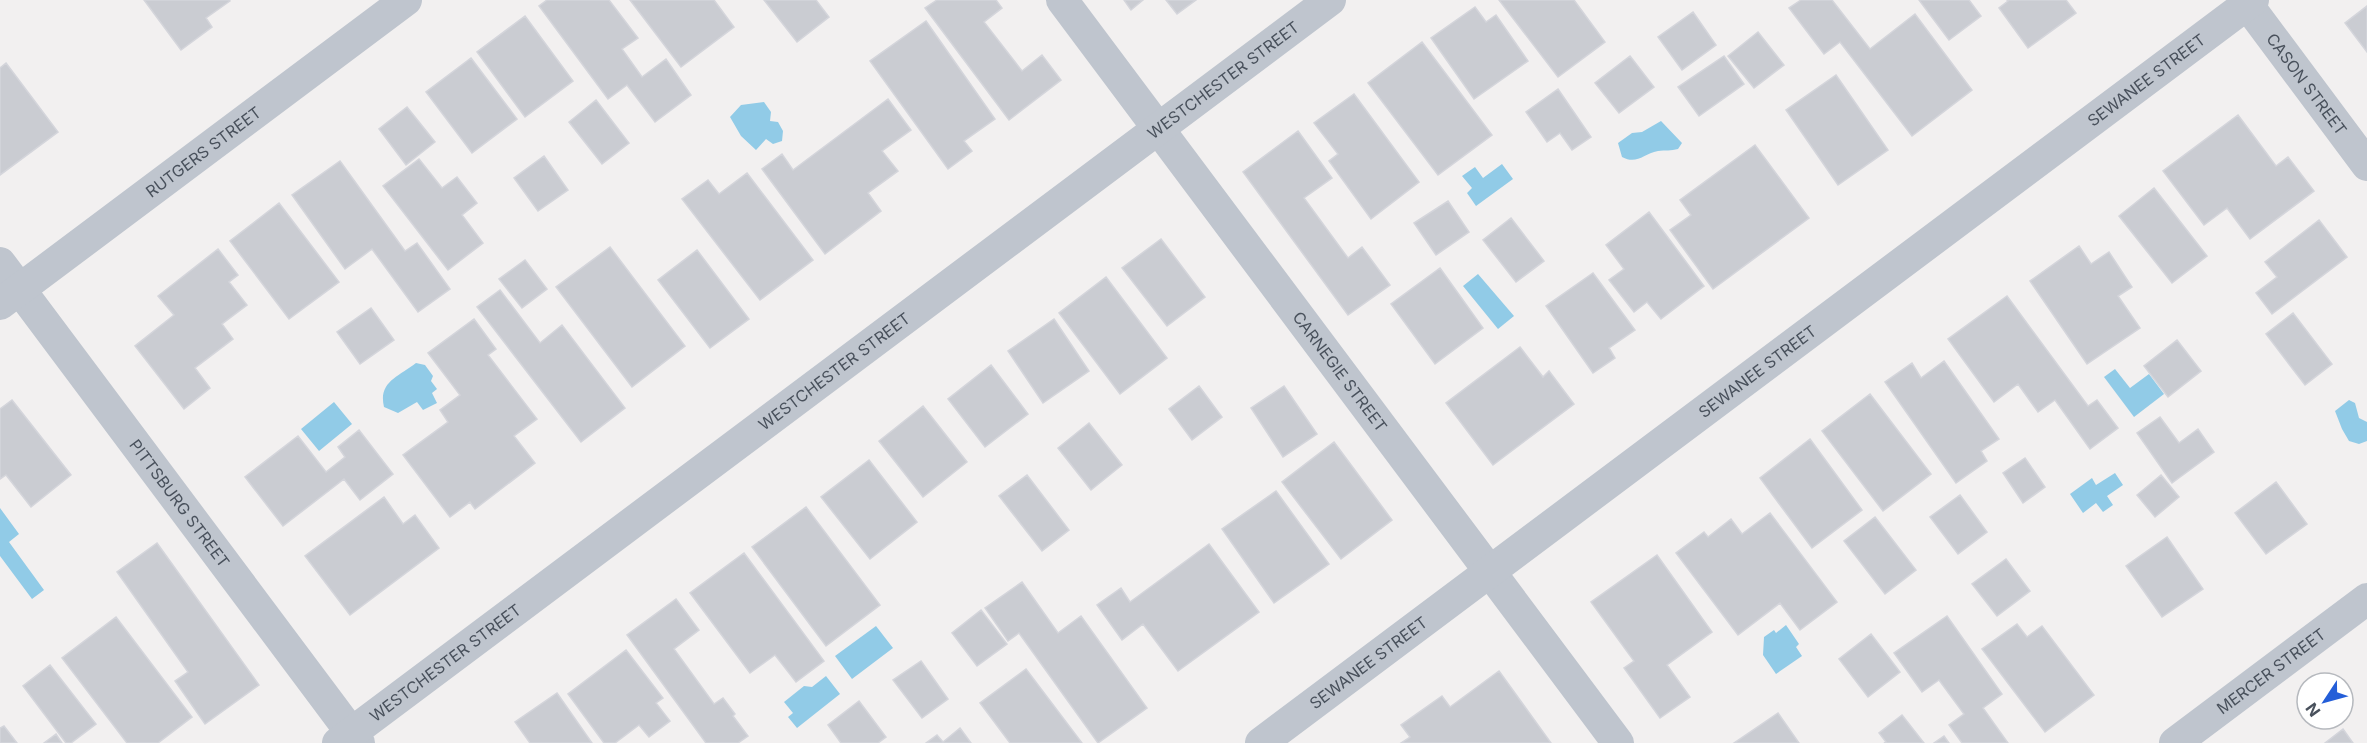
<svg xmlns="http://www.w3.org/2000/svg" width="2367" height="743" viewBox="0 0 2367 743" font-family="Inter,sans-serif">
<rect width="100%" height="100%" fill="#f2f0f0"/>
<path fill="#91cbe7" d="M764,102L771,112L770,121L778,122L783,131L782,141L773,144L766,139L756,150L741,136L730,117L741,105Z
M1661,121L1682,143L1678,149C1671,151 1665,150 1658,151C1643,154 1637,165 1622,157L1618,143L1632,133L1642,132Z
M1502,164L1513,179L1476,206L1467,193L1472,188L1462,176L1475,167L1483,178Z
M1478,274L1514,316L1498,329L1463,286Z
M416,363L425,365L433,376L431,381L437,389L432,393L437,403L423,410L417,402L398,413L384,407C378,382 398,377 416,363Z
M2115,369L2130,388L2149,374L2164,394L2134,417L2104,377Z
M2349,400L2355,403L2359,418L2367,422V441L2359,444L2349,441L2342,429L2335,411Z
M334,402L352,424L319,451L301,429Z
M2115,473L2123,485L2107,496L2113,505L2103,512L2096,503L2083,513L2070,494L2092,478L2096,485Z
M0,508L19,534L9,542L44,590L32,599L0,556Z
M1786,625L1799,644L1796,647L1802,656L1776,674L1763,655L1764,637L1774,630L1776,633Z
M876,626L893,648L852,679L835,656Z
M826,676L840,694L797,728L788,717L793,713L784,702L804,686L812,687Z"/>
<path fill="#caccd2" stroke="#d4d5db" stroke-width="1.5" d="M144,0H229L230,1L206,18L212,27L181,50Z
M547,0H609L638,38L622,49L642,77L666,59L691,95L655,122L627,85L608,99L539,6Z
M630,0H714L734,27L681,67Z
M764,0H816L829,17L797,42Z
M937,0H996L1002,8L984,22L1022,71L1042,55L1061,80L1009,120L925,8Z
M1124,0H1143L1131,10Z
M1166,0H1196L1177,14Z
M1499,0H1574L1605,42L1558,77Z
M1801,0H1832L1870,49L1915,14L1972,90L1912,136L1840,42L1824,54L1789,8Z
M1919,0H1969L1981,16L1949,40Z
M2007,0H2066L2076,13L2028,48L1999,8L2008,1Z
M2367,6V52L2345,23Z
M1475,7L1486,22L1496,15L1528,61L1474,99L1431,38Z
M1693,12L1716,45L1682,70L1658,37Z
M525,16L573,81L525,117L477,52Z
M926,21L995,119L964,141L972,151L948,169L870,61Z
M1758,32L1784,65L1754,88L1728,56Z
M1422,42L1492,135L1438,175L1368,83Z
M1630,56L1654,87L1619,113L1595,83Z
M1724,56L1744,84L1699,116L1678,87Z
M471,58L517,119L472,153L426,92Z
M6,63L58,132L0,175V68Z
M1836,75L1888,150L1838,185L1786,110Z
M1558,89L1591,137L1572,150L1560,133L1547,142L1526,112Z
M1354,94L1419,182L1371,219L1329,161L1338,154L1314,123Z
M888,99L911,130L882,151L898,171L868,193L881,211L825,254L762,169L782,154L793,170Z
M596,100L629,143L602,164L569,122Z
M407,107L435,142L406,165L379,129Z
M2238,115L2276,166L2288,157L2314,191L2250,239L2227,208L2204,225L2163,171Z
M1298,131L1332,178L1304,198L1348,258L1362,247L1390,285L1348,315L1243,172Z
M1755,145L1809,218L1713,289L1670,230L1691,215L1680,200Z
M544,156L568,190L538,211L514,178Z
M419,159L442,188L457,177L477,203L462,215L483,243L448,270L383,186Z
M340,161L405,251L417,243L450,289L418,312L372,249L345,269L292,195Z
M747,173L813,260L760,300L682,199L708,180L719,194Z
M2154,188L2207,256L2172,283L2119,216Z
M1448,201L1469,232L1436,255L1414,223Z
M279,203L339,282L289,319L230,241Z
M1649,212L1704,286L1661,319L1647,302L1634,312L1609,280L1624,269L1606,245Z
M1511,218L1544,261L1516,282L1483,240Z
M2319,220L2347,257L2272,314L2256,293L2277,277L2265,262Z
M1161,239L1205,297L1167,326L1122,268Z
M2079,246L2091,264L2109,252L2132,287L2118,296L2140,328L2087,364L2030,281Z
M610,247L685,346L632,387L556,287Z
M218,249L238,275L229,282L247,305L222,324L233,339L195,368L210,388L184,409L135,346L174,315L158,296Z
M697,250L749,319L710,348L658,280Z
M525,260L547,289L522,308L499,279Z
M1440,268L1483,328L1435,364L1391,304Z
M1593,273L1635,330L1609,348L1615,358L1593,373L1546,306Z
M1106,277L1167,358L1120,394L1059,313Z
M500,290L540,343L562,325L625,408L581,442L477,307Z
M2007,296L2088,406L2097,400L2118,428L2090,449L2055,400L2038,412L2018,384L1994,402L1948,339Z
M371,308L394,340L360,364L337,332Z
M2293,313L2332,364L2305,385L2266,334Z
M474,319L496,349L488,355L537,419L514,436L535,463L475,509L470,502L450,517L403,455L448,422L440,410L460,395L428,353Z
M1054,319L1089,371L1043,403L1008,351Z
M2177,340L2201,371L2168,397L2144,366Z
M1520,347L1543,377L1549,371L1574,404L1493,465L1446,403Z
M1944,361L1999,439L1981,451L1987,461L1956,483L1885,382L1912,363L1921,378Z
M991,365L1028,414L985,447L948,399Z
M1199,386L1222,417L1192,440L1169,409Z
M1284,386L1317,434L1283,457L1251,408Z
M1870,394L1931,474L1883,511L1822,431Z
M12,400L71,475L31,507L6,475L0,479V409Z
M923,406L967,462L923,497L879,441Z
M2160,417L2179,443L2198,429L2214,452L2172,483L2137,433Z
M1089,423L1122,465L1091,490L1058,448Z
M359,430L393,474L360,500L344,479L283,526L245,477L298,436L326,472L345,457L338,447Z
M1810,439L1862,510L1812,548L1760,478Z
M1334,442L1392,520L1341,559L1282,482Z
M2025,458L2045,487L2023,503L2003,473Z
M869,460L917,522L870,559L821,497Z
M1027,475L1069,530L1042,551L999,496Z
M2161,475L2179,497L2155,517L2137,495Z
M2276,482L2307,524L2266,554L2235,513Z
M1276,491L1329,564L1274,603L1222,529Z
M1960,495L1987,532L1958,554L1930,517Z
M384,497L403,524L415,515L439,548L350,615L305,556Z
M806,507L880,605L826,646L752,547Z
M1770,513L1837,602L1800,630L1780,603L1738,635L1676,553L1704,532L1708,537L1731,519L1742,534Z
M1875,517L1916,570L1885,594L1844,541Z
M2167,537L2203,589L2162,617L2126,566Z
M157,543L259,685L205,724L175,681L188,672L117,572Z
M1209,544L1259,612L1178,671L1143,624L1122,640L1097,605L1121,588L1130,602Z
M744,553L824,661L796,682L775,655L750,673L690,593Z
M1657,555L1712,632L1667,665L1690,697L1660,718L1624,668L1634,661L1591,602Z
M2006,559L2030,591L1997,616L1972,584Z
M1022,582L1058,633L1081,616L1147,708L1098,743L1019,633L1008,641L985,608Z
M676,599L699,630L674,649L714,704L723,698L735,714L733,716L748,736L738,743H706L627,635Z
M981,610L1007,644L977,666L952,633Z
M1947,616L2002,694L1983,708L2008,743H1962L1949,725L1964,714L1939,680L1922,692L1894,653Z
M116,617L192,717L158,743H127L62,658Z
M2017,624L2027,637L2042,626L2094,695L2045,732L1982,649Z
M1871,634L1900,672L1868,697L1839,659Z
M626,650L663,698L656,703L670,721L649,737L639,725L615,743H604L568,694Z
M921,661L948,699L922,718L893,680Z
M50,665L96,724L71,743H66L23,686Z
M1026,669L1082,743H1010L980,703Z
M1499,671L1551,743H1401L1410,737L1401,725L1442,696L1450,707Z
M557,693L592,743H530L515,722Z
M859,701L886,737L878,743H841L828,725Z
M1778,713L1799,743H1734Z
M1902,715L1924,743H1884L1886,742L1879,733Z
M4,726L17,743H0V728Z
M960,728L971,743H926L937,735L943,742Z
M2343,729L2353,743H2325Z
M56,734L62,743H44Z
M1944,736L1949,743H1934Z"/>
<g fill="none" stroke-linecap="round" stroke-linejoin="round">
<g stroke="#bfc5ce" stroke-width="32">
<path id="s1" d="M1062,0L1618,743"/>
<path id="s2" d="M2247,4L2367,165"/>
<path id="s3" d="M0,263L359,743"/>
<path id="s4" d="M0,304L406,0"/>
<path id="s5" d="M338,743L1330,0"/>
<path id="s6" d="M1261,743L2253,0"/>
<path id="s7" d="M2175,743L2367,599"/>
</g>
</g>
<g text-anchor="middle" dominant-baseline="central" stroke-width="4.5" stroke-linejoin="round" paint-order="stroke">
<g font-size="16" fill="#49515c" stroke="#fff">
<text stroke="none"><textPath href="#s5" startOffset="1106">WESTCHESTER STREET</textPath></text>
<text stroke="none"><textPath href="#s6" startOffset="1106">SEWANEE STREET</textPath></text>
<text stroke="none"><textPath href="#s2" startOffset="100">CASON STREET</textPath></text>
<text stroke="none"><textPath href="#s4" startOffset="254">RUTGERS STREET</textPath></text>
<text stroke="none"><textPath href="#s1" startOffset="464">CARNEGIE STREET</textPath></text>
<text stroke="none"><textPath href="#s5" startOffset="620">WESTCHESTER STREET</textPath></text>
<text stroke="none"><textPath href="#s6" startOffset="620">SEWANEE STREET</textPath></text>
<text stroke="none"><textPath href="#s3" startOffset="300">PITTSBURG STREET</textPath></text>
<text stroke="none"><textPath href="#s5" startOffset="134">WESTCHESTER STREET</textPath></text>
<text stroke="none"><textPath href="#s6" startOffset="134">SEWANEE STREET</textPath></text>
<text stroke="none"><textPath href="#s7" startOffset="120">MERCER STREET</textPath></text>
</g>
</g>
<g transform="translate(2325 701) rotate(234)"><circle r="28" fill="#ffffff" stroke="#b6b9be" stroke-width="1.5"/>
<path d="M0-4.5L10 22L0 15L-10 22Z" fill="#245ed8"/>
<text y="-9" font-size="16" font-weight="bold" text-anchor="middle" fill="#49515c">N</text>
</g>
</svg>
